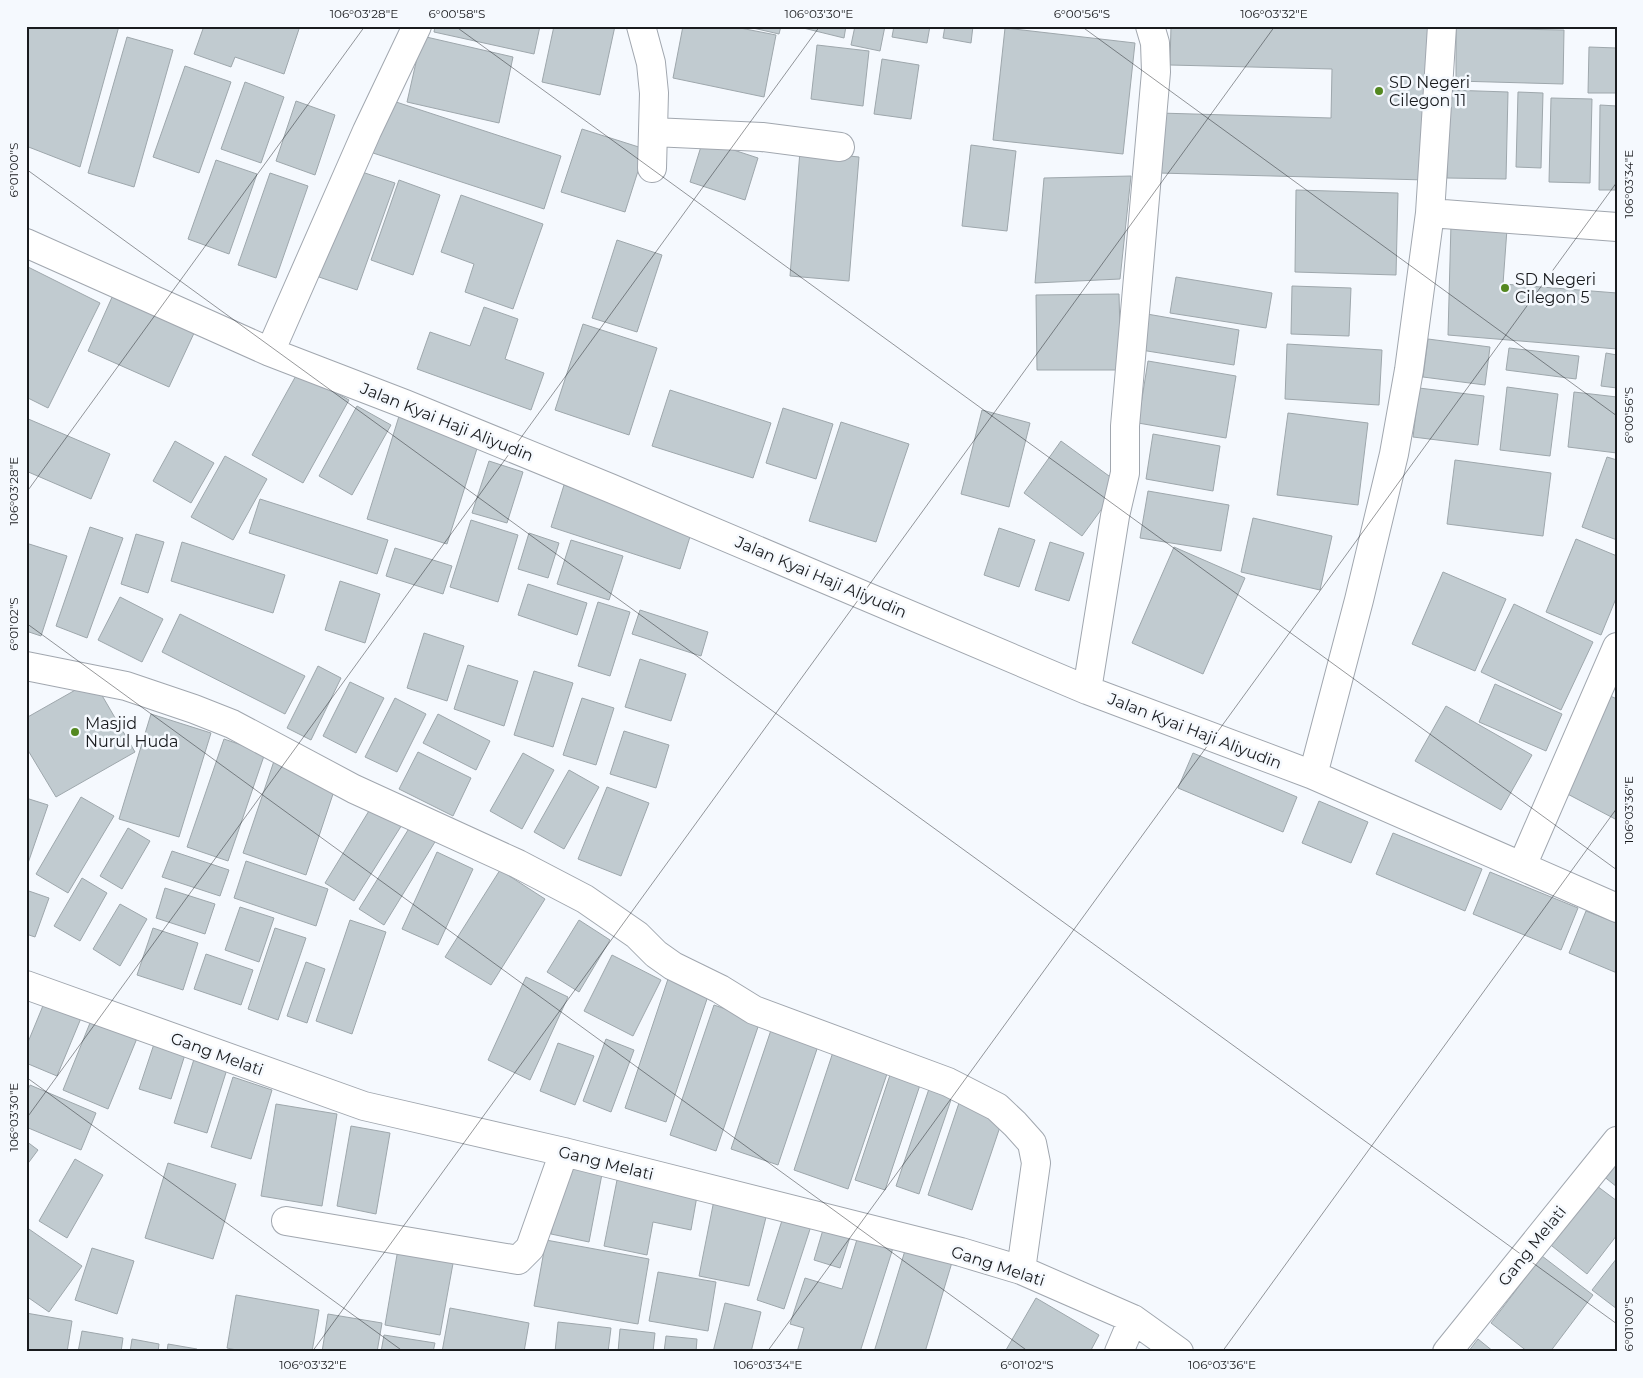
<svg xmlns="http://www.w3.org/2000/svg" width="1643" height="1378" viewBox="0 0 1643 1378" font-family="Montserrat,sans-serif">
<rect width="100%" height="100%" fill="#f5f9fe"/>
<path fill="#c1cbd0" stroke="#9ea7ac" d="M26,26H119L80,167L26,146Z
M204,26H300L284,74L235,57L231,67L194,54Z
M435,26H540L534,54L434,32Z
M554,26H615L600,95L542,82Z
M683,26H730L776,35L764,97L673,78Z
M744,26H781L779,34Z
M795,26H846L844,38Z
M855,26H885L880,51L851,45Z
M894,26H930L927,43L892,37Z
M945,26H973L971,43L943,38Z
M1171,26H1430L1426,180L1158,173L1159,113L1331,118L1332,69L1170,65Z
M1005,28L1135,43L1123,154L993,140Z
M1456,28L1564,30L1563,84L1456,81Z
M422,36L513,57L499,123L407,102Z
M127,37L173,50L134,187L88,173Z
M817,45L869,51L863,106L811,99Z
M1589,47L1617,48V93H1588Z
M882,59L919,65L911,119L874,114Z
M185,66L231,82L199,173L153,157Z
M245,82L284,97L261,163L221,149Z
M1449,90L1508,92L1506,179L1447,178Z
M1518,92L1543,93L1541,168L1516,167Z
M1551,98L1592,99L1590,183L1549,182Z
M387,99L561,156L544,209L370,152Z
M296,101L335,115L315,175L276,161Z
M1600,105L1617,106V190H1599Z
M582,129L645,149L625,212L561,192Z
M703,140L758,158L745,200L690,182Z
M971,145L1016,151L1007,231L962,226Z
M800,151L859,157L849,281L790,276Z
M216,160L257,174L229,254L188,239Z
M356,170L395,183L357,290L319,277Z
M270,173L308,186L276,278L238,265Z
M1131,176L1120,279L1035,283L1044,178Z
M399,180L440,195L413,275L371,260Z
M1296,190L1398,193L1396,275L1295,272Z
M461,195L543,224L513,309L465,292L474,264L441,252Z
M1451,224L1507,229L1503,284L1617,293V349L1448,335Z
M617,240L662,255L637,332L592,318Z
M26,266L100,303L48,408L26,397Z
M1176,277L1272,293L1266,328L1170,313Z
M1292,286L1351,288L1349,336L1291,334Z
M1119,294L1121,370H1037L1036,295Z
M113,295L195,331L169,387L88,351Z
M484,307L518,319L505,359L544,373L531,410L417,369L430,332L470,346Z
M1147,314L1239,330L1234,365L1141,350Z
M583,324L657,348L629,435L555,410Z
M1428,339L1490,347L1485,385L1423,377Z
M1287,344L1382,350L1379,405L1285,399Z
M1509,348L1579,356L1576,379L1506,370Z
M1606,353L1617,355V388L1601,386Z
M1148,361L1236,376L1226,438L1138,423Z
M298,372L349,400L303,483L252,455Z
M1507,387L1558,394L1550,456L1500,450Z
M1419,388L1484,396L1478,445L1413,437Z
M670,390L771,423L753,478L652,446Z
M1574,392L1617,397V453L1568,447Z
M357,406L391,425L352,495L319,476Z
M783,408L833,424L816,479L766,463Z
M982,410L1030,423L1009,507L961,494Z
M400,413L480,439L447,544L367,519Z
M1288,413L1368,423L1358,505L1277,495Z
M26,418L110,454L91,499L26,471Z
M841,422L909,444L876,542L809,521Z
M1153,434L1220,446L1213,491L1146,479Z
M175,441L214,463L191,503L153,481Z
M1061,441L1120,484L1082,536L1024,493Z
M225,456L267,479L233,540L191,517Z
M1607,457L1617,460V540L1582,527Z
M1455,460L1551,473L1543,536L1447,524Z
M489,461L523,472L507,523L472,513Z
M564,485L693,527L680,569L551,527Z
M1148,491L1229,505L1221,551L1140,538Z
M260,499L388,540L377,574L249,533Z
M1253,518L1332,536L1320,590L1241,572Z
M471,520L518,535L498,602L450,587Z
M90,527L123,538L87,638L56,626Z
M999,528L1035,540L1019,587L984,575Z
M529,533L559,543L548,578L518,569Z
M136,534L164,542L148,593L121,584Z
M1576,539L1617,556V596L1601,635L1546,612Z
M571,540L623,556L609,600L557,584Z
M182,542L285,575L273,613L171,581Z
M1050,542L1084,553L1069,601L1035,590Z
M26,543L67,556L41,636L26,631Z
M1174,547L1245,578L1203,674L1132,643Z
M395,548L452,566L443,594L386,576Z
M1443,572L1506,599L1475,671L1412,644Z
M340,581L380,594L365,643L325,630Z
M528,584L587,603L577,635L518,615Z
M120,597L163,619L142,662L98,640Z
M598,602L630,612L610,676L578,666Z
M1514,604L1593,642L1561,710L1481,672Z
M640,610L708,632L701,656L632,634Z
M180,614L305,676L285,714L162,652Z
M424,633L464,646L447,701L407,688Z
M640,659L686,674L671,721L625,707Z
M468,665L518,681L504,726L454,709Z
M318,666L341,678L311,740L287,728Z
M534,671L573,683L553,747L514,735Z
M93,680L135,752L56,797L26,747V718Z
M350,682L384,698L356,753L323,736Z
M1495,684L1562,714L1546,751L1479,722Z
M1608,695L1617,699V820L1558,789Z
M395,698L426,714L397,772L365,757Z
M582,698L614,708L596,765L563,755Z
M1446,706L1532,755L1501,810L1415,761Z
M151,714L211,733L179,837L119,819Z
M438,714L490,741L476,770L423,743Z
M624,731L669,745L656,788L610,774Z
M224,739L265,753L228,861L187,847Z
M418,752L471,778L453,816L399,789Z
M523,753L554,770L522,829L490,811Z
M1193,753L1297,797L1283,832L1178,788Z
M274,761L337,782L306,875L243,853Z
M569,770L599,787L564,849L534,832Z
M607,787L649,803L621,876L578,859Z
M81,797L114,816L68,893L36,874Z
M26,798L48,805L26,869Z
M375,801L405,820L354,901L325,883Z
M1319,801L1368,822L1351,863L1302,843Z
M413,822L438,837L384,925L359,909Z
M128,828L150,841L122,889L100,876Z
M1393,833L1482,869L1465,911L1376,874Z
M172,851L229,870L220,896L162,877Z
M437,852L473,869L438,945L402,929Z
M246,861L328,889L316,926L234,898Z
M500,870L545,899L491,985L445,957Z
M1490,872L1578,908L1561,950L1473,914Z
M82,878L107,893L80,941L54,926Z
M165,888L215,904L205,934L156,918Z
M26,890L49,898L35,937L26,934Z
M120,904L147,919L120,966L93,949Z
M240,907L274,918L259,962L225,950Z
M1586,911L1617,923V973L1569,953Z
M350,920L386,932L352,1034L316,1021Z
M579,920L610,940L579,992L547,972Z
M153,928L198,943L183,990L137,975Z
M275,928L306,938L278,1020L248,1009Z
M206,954L253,970L241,1005L194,989Z
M612,955L661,980L633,1036L584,1011Z
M306,962L325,969L307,1023L287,1016Z
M670,973L711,987L666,1122L625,1108Z
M526,977L568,997L530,1080L488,1060Z
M47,996L84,1011L57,1076L26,1063V1047Z
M714,1005L760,1021L716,1151L670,1135Z
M94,1013L140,1031L108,1109L63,1090Z
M771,1030L818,1046L778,1165L731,1149Z
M157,1035L188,1045L171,1099L139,1089Z
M606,1039L634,1050L611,1112L583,1101Z
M558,1043L594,1056L575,1105L540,1091Z
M835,1046L890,1065L848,1189L794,1170Z
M195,1056L228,1066L207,1133L174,1123Z
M890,1075L920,1085L885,1190L855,1180Z
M233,1077L272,1090L251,1159L211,1147Z
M932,1080L955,1088L919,1194L896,1186Z
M30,1085L96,1113L81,1150L26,1127V1094Z
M960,1100L1004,1115L972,1210L928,1195Z
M276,1104L337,1114L322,1206L261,1196Z
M351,1126L390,1133L376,1214L337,1206Z
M26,1141L38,1150L26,1166Z
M1617,1155V1187L1602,1175Z
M75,1159L103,1175L67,1238L39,1221Z
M168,1163L236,1184L213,1259L145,1238Z
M565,1166L602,1174L589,1242L551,1234Z
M618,1175L697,1196L691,1230L653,1222L647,1255L604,1246Z
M1593,1183L1617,1201V1235L1587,1274L1547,1242Z
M715,1195L768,1209L749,1286L699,1276Z
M784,1214L812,1223L784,1309L757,1300Z
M825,1223L852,1231L840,1268L814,1260Z
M26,1227L82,1266L49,1312L26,1296Z
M858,1236L893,1248L860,1352H797L804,1328L790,1324L805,1278L842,1289Z
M546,1240L649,1259L638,1324L534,1306Z
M907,1244L953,1259L925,1352H874Z
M92,1248L134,1261L117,1314L75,1300Z
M398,1249L454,1258L440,1335L385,1325Z
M1542,1256L1593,1295L1550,1352H1528L1491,1323Z
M1617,1258V1309L1592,1290Z
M658,1272L716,1282L708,1331L649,1321Z
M236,1295L319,1310L312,1352H246L227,1348Z
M1036,1298L1099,1335L1090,1352H1010L1006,1350Z
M725,1303L761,1312L751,1352H713Z
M450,1308L529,1323L524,1352H442Z
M26,1313L72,1321L67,1352H26Z
M328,1314L382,1323L377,1352H322Z
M558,1322L611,1328L608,1352H555Z
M620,1329L655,1333L653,1352H618Z
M82,1331L123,1338L121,1352H78Z
M384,1335L435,1343L433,1352H381Z
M666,1336L697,1339L696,1352H664Z
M132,1339L159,1344L158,1352H130Z
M1478,1339L1494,1352H1468Z
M168,1344L197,1349V1352H167Z"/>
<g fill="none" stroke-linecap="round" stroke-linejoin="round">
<defs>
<path id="street" d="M641,26L651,63L654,93L652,168
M653,132L762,137L840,147
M1430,213L1617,227
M26,243L270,352L405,404L610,488L1087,690L1313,775L1617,908
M270,352L367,131L417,26
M26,666L126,686L194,709L232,724L354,789L518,864L585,899L637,935L656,954L673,966L720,989L754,1010L948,1082L997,1107L1015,1124L1032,1143L1036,1163L1021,1270
M1087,690L1115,516L1125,473V426L1156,72L1155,43L1150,26
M1313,775L1359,600L1394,454L1409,370L1430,213L1442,26
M1522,866L1617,647
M26,985L364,1106L564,1152L961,1252L1021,1270L1133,1319L1179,1352
M286,1221L518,1260L530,1248L564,1152
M1119,1352L1133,1319
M1447,1352L1617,1141"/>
</defs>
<use href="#street" stroke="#a1a7af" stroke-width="30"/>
<use href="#street" stroke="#fff" stroke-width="28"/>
</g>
<path fill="none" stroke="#191b1e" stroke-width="1" stroke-opacity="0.45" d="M455,26L1617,870M1081,26L1617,416M26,169L1617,1324M26,493L365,26M26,623L1029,1352M26,1077L404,1352M26,1119L820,26M312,1352L1275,26M767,1352L1617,182M1222,1352L1617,808"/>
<g fill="#548820" stroke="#f5f9fe" stroke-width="2">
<circle cx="1379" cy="91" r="5"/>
<circle cx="1505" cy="288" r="5"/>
<circle cx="75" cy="732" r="5"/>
</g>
<g text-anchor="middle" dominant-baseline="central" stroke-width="5" stroke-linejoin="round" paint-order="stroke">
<g font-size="16" fill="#191b1e" stroke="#f5f9fe" text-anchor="start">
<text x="1389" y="82">SD Negeri<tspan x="1389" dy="18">Cilegon 11</tspan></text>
<text x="1515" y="279">SD Negeri<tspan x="1515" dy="18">Cilegon 5</tspan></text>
<text x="85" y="723">Masjid<tspan x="85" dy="18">Nurul Huda</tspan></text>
</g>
<g font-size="16" fill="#191b1e" stroke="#f5f9fe">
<text transform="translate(447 422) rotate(22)">Jalan Kyai Haji Aliyudin</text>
<text transform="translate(821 577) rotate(23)">Jalan Kyai Haji Aliyudin</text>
<text transform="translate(1195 731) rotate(21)">Jalan Kyai Haji Aliyudin</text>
<text transform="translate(217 1054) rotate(20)">Gang Melati</text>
<text transform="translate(606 1163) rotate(14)">Gang Melati</text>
<text transform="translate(1532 1246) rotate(-51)">Gang Melati</text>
<text transform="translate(998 1266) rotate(18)">Gang Melati</text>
</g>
</g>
<rect width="1643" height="1378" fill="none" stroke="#f5f9fe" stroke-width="55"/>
<rect x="28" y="28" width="1588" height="1322" fill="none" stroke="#191b1e" stroke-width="2"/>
<g font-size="12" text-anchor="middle" fill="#191b1e">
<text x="364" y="18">106°03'28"E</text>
<text x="457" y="18">6°00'58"S</text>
<text x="819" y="18">106°03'30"E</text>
<text x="1082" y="18">6°00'56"S</text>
<text x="1274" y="18">106°03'32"E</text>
<text transform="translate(14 170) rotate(-90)" y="4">6°01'00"S</text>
<text transform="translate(1629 184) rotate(-90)" y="4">106°03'34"E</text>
<text transform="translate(1629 415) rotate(-90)" y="4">6°00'56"S</text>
<text transform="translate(14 491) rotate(-90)" y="4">106°03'28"E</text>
<text transform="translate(14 624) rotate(-90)" y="4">6°01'02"S</text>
<text transform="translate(1629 810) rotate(-90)" y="4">106°03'36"E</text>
<text transform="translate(14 1117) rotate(-90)" y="4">106°03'30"E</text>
<text transform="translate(1629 1324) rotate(-90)" y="4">6°01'00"S</text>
<text x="313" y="1369">106°03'32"E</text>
<text x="768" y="1369">106°03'34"E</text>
<text x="1027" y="1369">6°01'02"S</text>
<text x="1222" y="1369">106°03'36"E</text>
</g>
</svg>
